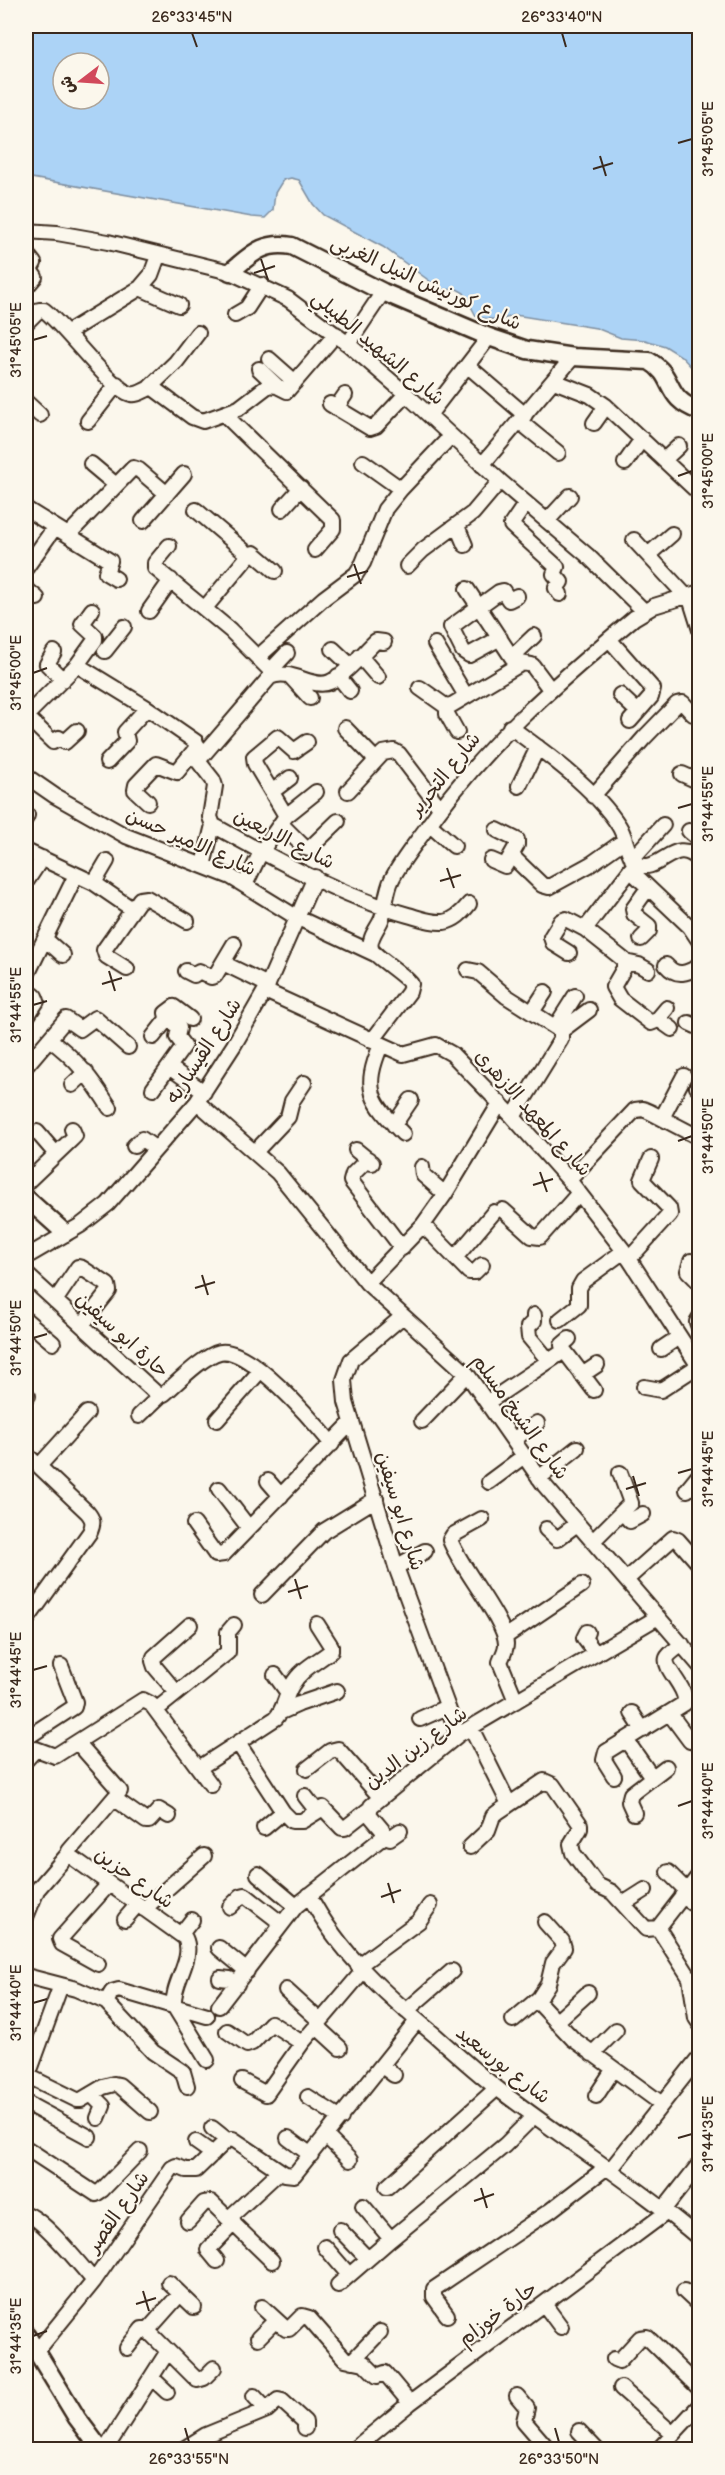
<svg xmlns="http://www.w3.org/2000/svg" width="725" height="2475" viewBox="0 0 725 2475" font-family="'Balsamiq Sans','Playpen Sans Arabic',sans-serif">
<rect width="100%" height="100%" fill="#fbf7ec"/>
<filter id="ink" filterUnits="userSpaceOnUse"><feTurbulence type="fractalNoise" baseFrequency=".0167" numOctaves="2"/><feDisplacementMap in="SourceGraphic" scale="12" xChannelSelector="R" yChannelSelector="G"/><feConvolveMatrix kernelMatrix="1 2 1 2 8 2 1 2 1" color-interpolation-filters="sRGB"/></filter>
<g filter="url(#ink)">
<path fill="#acd3f6" stroke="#7f8fa0" stroke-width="1.5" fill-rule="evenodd" d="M26,26H699V375L681,356L665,346L645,340L621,338L596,328L515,315L500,320L481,318L476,316L464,293L457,289L442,290L383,247L323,215L313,204L299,180L291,178L283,180L275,193L273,210L265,218L252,217L26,177ZM63,63H99V99H63Z"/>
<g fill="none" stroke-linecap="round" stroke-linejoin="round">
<defs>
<path id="minor" d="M26,231L57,233L108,242L230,272L288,299L348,344L406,394L500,481L587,555L644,611
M26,253L34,263L30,270L35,277L29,284
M140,288L179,305
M235,315L247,308L262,285
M26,323L39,310H44C66,327 111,390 131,394C139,396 145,388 153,388L192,417L203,421L239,408L269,385L277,386L287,391L336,334
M68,332L140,288L151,275L158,256
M348,344L383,292
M269,359L295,382
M468,366L525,415
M259,369L277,386
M554,381L590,395L606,406L700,494
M150,387L176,362L198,333
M26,402L40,415
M330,404L370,428L376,426L406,394
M336,408L345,395
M225,415L333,520V529L315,550
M429,415L489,337
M88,421L117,384
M519,421L558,453
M594,423L606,406
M664,460L679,446
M363,462L401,489
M625,463L642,439
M91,464L116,485
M482,465L573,357
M526,503L511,525L557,567L554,574L561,582L556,588L560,594
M26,509L110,561L106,573L116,579
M282,509L301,488
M196,510L249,555
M143,521L184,474
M547,521L570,496
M457,526L465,545
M68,535L133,468L139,470L167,494
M634,540L686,596
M169,546L155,563V568L230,630L275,675
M648,555L672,534
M407,566L423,550L473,513L500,481
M26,568L55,527
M26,589L37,598
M467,589L517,665
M689,595L700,630
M205,608L250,554L254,553L275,571
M149,611L171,580
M500,638L469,655L463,651L451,627L499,592L503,591L509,600L517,596
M609,639L653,689L651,697L630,721
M435,644L466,696
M333,649L350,665
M105,651L124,627
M54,652L47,664L63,680
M360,656L378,677
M258,657L324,598L356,574L363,563L385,509L401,489L451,436
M512,657L534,636
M77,665L147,708L196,742L198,761L213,780L215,786L210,817L213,825C272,858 343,897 408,915C419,918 431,923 444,922C455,920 462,913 469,904
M271,670L287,653
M290,676L310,698
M338,676L350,691
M420,688L444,705L450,706L522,663L532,665L550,689
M620,695L638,712
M447,706V714L457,732
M26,716L77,665L95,640V636L82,624L92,610
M26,716L53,742L59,738L65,742L77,731
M510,727C545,752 596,789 619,826C626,837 627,853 635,863C659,878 674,832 700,861
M345,728L376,760
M198,761L270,677C290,667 313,690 330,682C345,675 364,652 376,641L384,642
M107,762L127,741L125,732L147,708
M682,774L700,782
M26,776L55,796L126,836L231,877L296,917L375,954
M519,786L538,747
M273,791L290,778
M348,791L383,753L394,751L399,754L440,808
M593,796L644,738L677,704L683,703L693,714
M148,802L135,790L136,785L156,764L177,772L198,746
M286,816L316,792
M26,818L27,815
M281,824L305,848L309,849L338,821
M429,824L454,846
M689,831L700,840
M26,851L94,883L132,909
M512,856L542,885L549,887L591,864L625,840
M632,859L663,825
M491,860L505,866L517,845V840L497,830
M203,866L213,825
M630,870L690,927L700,942
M26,882L42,858
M94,883L107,861
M245,885L261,852L286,816L255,764L254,757L278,737L294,751L307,742
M585,929L635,864
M45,939L63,955
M641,939L649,931V926L634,914L633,909L648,888
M569,953L553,943L551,937L561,921L566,919L585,929L624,960V968L613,987L620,999L651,1023L656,1021L667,1008
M625,962L639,965L648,970
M223,963L268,985
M666,965C677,978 687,973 700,966
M127,969L106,956L104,950L140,899L147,898L187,921
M468,970L478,972L506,996L561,1031V1039L513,1117
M186,971L194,975L199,971L211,977L215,976L234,944
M26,977L76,875
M26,989L35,996L37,1001L26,1018
M265,991L403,1054L436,1045L452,1054L513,1117L569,1180L624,1251L700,1368
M532,1012L545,992
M658,1019L672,1029
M689,1023L700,1028
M556,1026L575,996
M561,1031L589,1010
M153,1037L168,1018
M49,1039C76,1058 93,1081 110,1108
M372,1041L409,992L411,984C404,974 372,955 371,948C368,938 379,927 382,918C386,905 386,891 392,879C400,863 412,848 423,833C483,746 553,686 634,618L654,606L700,592
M381,1045C362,1090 371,1101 403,1134
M26,1066L66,1019L80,1029L95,1018L128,1047
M169,1067L204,1092
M72,1085L86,1072
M697,1087L700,1088
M153,1089L184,1046L177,1037L179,1028L167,1017L166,1013L174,1007L190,1019
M197,1102L278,1173L367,1283L467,1374L545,1486L700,1666
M662,1118L684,1076
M394,1125L411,1100
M37,1132L56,1154
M134,1146L142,1139L156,1149
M356,1150L372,1163
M255,1152L288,1117L292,1101L304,1083
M368,1159L353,1174L351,1181L402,1248
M422,1167L423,1175L445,1194
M569,1180L635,1110L643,1109L650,1112L700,1138
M26,1183L72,1139L75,1136L72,1129
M503,1210L532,1236L540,1237L579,1193
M423,1225L469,1272H475L482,1265
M26,1257L81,1225L108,1204L197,1102L234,1045L265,991L315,877
M455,1258L494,1212
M629,1259L670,1214L669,1208L642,1180L651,1159
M691,1261L688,1271L700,1283
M26,1274L158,1395L164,1394C178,1382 203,1356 220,1352C249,1346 313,1421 332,1444
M367,1283L423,1225L445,1194L500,1103
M55,1301L78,1267L82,1268L108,1285L109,1291L82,1325
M534,1315V1321L528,1327L529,1337L549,1361
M403,1316L351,1360L344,1380L346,1402L396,1567L458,1735
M700,1317L697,1322L700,1330
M26,1320L53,1343
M560,1320L579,1305V1288L583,1281L624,1251
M569,1339L562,1345L563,1349L594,1390
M661,1349L679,1337
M582,1375L597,1365
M644,1387L661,1390L698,1366
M26,1398L28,1396
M488,1402L564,1351
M139,1416L161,1395
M217,1420L260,1371
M422,1421L467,1374
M513,1440L537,1423
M26,1454L87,1512C93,1519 94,1523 90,1532L26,1621
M39,1466L87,1413
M539,1478L577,1448
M268,1481L281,1496
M489,1482L524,1456
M219,1489L249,1528
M687,1490L700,1474
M623,1513L630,1521L643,1514
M482,1519L453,1535L450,1540C460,1567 506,1621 506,1644C506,1651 502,1656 500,1662L516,1701
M194,1524L216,1555L224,1554L351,1423
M546,1529L557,1539L577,1524
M593,1541L631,1503L620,1473
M396,1567L425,1551
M626,1580L673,1538L678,1540L700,1565
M262,1595L324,1531L376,1499
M587,1632L584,1638L596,1654
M505,1637L582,1585
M275,1675L288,1693
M177,1693L155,1667L153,1661L154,1657L190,1625
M156,1710L228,1652V1632L234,1625
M281,1712L299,1704L337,1691
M632,1713L643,1730
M670,1714L690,1741
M420,1719L447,1707
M471,1728L509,1804
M31,1735L74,1707L75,1702L61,1666
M626,1740L652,1777
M77,1742L120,1791L69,1851V1855L185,1938C195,1959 171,1984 174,2006L207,2060
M238,1743L283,1812L292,1821H302L323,1808L342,1828H345L368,1810
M26,1760L36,1749L55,1756L143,1700L151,1704L211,1785
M199,1768L276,1718C285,1708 285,1696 292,1685C301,1669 317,1662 331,1651V1646L317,1624
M307,1769L330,1751L338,1749L381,1798
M614,1776L604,1760L606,1752L685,1703C688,1688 663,1669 667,1658C669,1653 678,1648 682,1644
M305,1796L316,1810
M115,1799L146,1821H149L159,1810L169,1816
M634,1813L629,1802L631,1794L666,1767
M264,1828L283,1812
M384,1835L390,1838L400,1831
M470,1847L488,1830L493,1816L498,1812L544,1781L553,1785L580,1824V1829L571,1844L573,1853L597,1885L612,1892L646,1929L658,1928L700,1874
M668,1872L687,1891
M258,1874L296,1906
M309,1895C339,1953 386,1995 436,2036C456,2054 477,2073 498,2089C565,2140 636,2185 700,2239
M682,1896L700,1908
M623,1904L645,1890
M230,1907L241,1896L245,1895L281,1923
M144,1909L204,1856
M26,1917L37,1890L69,1853
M125,1919L137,1905
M545,1922L562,1941L564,1948L553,1963L548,1984L539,1998V2003L573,2039L662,2104
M658,1928L690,1978L696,2018L700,2024
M181,1934L192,1920
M219,1948L247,1971
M98,1964L62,1944L60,1939L109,1884
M358,1966L419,1921L430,1905
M26,1976L76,1989L106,2002L153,2052L183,2072L187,2086
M220,1978L230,1979L237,1984
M286,1990L320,2021
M106,2002L112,1992L119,1990L207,2016
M219,2006L296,1906L382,1838L384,1832L369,1814L371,1806L458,1735L658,1617
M406,2011L452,1971
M513,2020L539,1998
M556,2022L588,1993
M316,2026L340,2048
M227,2031L247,2045L252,2043L271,2023L302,2043
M592,2054L616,2030
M382,2066L394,2075
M28,2076L77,2100H81L103,2087L114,2084L119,2085L150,2112
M26,2081L61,1985
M242,2081L266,2094L302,2043L363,1971
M91,2094L103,2106L98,2118
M596,2096L613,2070
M308,2097L341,2118
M26,2103L89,2137
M212,2128L227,2140
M326,2136L350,2160
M288,2138L311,2155
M196,2142L213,2154
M26,2148L96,2194L102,2190L140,2151
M611,2169L700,2056
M387,2187L497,2088
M363,2206L391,2239
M664,2209L700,2163
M26,2214C43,2218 81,2266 94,2281
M229,2218L280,2171
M188,2221L204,2203L211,2202L272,2261
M340,2230L368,2259
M325,2247L349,2275
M217,2261L208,2250L234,2223
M169,2283L194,2307
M338,2285L391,2239L505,2145L534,2116
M684,2291L700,2306
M544,2304L561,2327
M262,2307L286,2329H289L302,2316L309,2318L345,2359L364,2363L377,2376L385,2373L410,2403
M447,2315L434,2297V2289L551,2210L607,2167
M148,2330L180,2294
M258,2338L276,2320
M127,2348L142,2329H146L197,2380L204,2378L214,2368
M37,2351L94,2281L172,2168L176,2166L186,2170H196L227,2140L233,2139L285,2174L294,2175L417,2021
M614,2359L619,2361L640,2338L647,2337L700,2389
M352,2361L380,2332
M152,2378L167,2392
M621,2388L672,2433
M254,2396L267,2410
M517,2396L527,2408L524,2421L549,2450
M579,2431L597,2450
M105,2450L168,2351
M182,2450L206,2435L267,2410L278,2400L282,2401L305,2422V2428
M353,2450L410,2403L667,2212
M658,2450L700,2405"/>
<path id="tertiary" d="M230,272C251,255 262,241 292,246L383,292L489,337L527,350L573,357L649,361C677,377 662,398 700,411
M26,1198L65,1233
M26,2334L77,2418L101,2450"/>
</defs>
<use href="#minor" stroke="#3b2a1e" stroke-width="18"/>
<use href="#tertiary" stroke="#3b2a1e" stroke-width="21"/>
<use href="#minor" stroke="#fbf7ec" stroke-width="14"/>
<use href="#tertiary" stroke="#fbf7ec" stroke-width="16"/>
</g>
</g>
<path fill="none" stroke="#3b2a1e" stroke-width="2" d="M192,33L197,47M562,33L566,47M678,143L692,139M600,156L606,176M593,169L613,163M261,259L268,280M254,273L275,266M33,340L47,336M678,476L692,471M354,564L361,584M347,577L368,571M33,673L47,668M678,808L692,804M447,868L454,888M440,881L461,875M109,971L115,991M102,984L122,978M33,1005L47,1001M678,1141L692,1136M540,1172L547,1192M533,1185L553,1179M202,1275L208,1295M195,1288L215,1282M33,1338L47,1334M678,1473L692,1469M633,1476L639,1496M626,1489L646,1483M295,1579L301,1599M288,1592L308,1586M33,1670L47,1666M678,1806L692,1801M388,1883L394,1903M381,1897L401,1890M33,2003L47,1999M678,2138L692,2134M481,2188L487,2208M474,2201L494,2194M143,2291L149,2311M136,2304L156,2298M33,2336L47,2331M185,2428L189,2442M555,2428L559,2442"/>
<g text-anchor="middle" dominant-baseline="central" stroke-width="4.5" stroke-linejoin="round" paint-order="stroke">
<g font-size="20" fill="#3b2a1e" stroke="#fbf7ec">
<text transform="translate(426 283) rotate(24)">شارع كورنيش النيل الغربى</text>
<text transform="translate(378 348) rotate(40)">شارع الشهيد الطبيلي</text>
<text transform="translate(445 774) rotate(-51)">شارع التحرير</text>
<text transform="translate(284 839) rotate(27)">شارع الاربعين</text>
<text transform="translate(191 842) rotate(24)">شارع الامير حسن</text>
<text transform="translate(204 1051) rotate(-57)">شارع القيساريه</text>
<text transform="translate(533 1113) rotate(48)">شارع المعهد الازهرى</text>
<text transform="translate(122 1335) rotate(42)">حارة ابو سيفين</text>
<text transform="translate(520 1417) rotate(54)">شارع الشيخ مسلم</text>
<text transform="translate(400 1511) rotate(73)">شارع ابو سيفين</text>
<text transform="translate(416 1748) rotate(-37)">شارع زين الدين</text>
<text transform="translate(134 1878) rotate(35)">شارع حزين</text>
<text transform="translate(503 2065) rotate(38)">شارع بورسعيد</text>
<text transform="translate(118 2212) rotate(-55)">شارع القصر</text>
<text transform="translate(498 2314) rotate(-37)">حارة خوزام</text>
</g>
</g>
<rect width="725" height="2475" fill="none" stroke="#fbf7ec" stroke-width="66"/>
<g transform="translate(81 81) rotate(253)"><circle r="28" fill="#fbf7ec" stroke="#aea59a" stroke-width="1.5"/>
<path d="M0-4.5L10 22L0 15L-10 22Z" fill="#d1495b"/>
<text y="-9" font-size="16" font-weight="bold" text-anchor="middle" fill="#3b2a1e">ش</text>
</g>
<rect x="33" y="33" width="659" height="2409" fill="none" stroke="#3b2a1e" stroke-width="2"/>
<g font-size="15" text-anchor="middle" fill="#3b2a1e">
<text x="192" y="22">26°33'45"N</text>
<text x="562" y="22">26°33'40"N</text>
<text transform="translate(708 139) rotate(-90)" y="5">31°45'05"E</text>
<text transform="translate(16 340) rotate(-90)" y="5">31°45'05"E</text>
<text transform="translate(708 471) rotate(-90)" y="5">31°45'00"E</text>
<text transform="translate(16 673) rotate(-90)" y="5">31°45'00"E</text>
<text transform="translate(708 804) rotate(-90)" y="5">31°44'55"E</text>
<text transform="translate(16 1005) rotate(-90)" y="5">31°44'55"E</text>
<text transform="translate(708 1136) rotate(-90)" y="5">31°44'50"E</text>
<text transform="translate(16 1338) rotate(-90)" y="5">31°44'50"E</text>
<text transform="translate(708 1469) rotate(-90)" y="5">31°44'45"E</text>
<text transform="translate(16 1670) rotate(-90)" y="5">31°44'45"E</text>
<text transform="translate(708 1801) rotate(-90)" y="5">31°44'40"E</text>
<text transform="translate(16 2003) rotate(-90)" y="5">31°44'40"E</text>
<text transform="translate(708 2134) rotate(-90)" y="5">31°44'35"E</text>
<text transform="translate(16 2336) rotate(-90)" y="5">31°44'35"E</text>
<text x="189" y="2464">26°33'55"N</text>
<text x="559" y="2464">26°33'50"N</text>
</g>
</svg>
